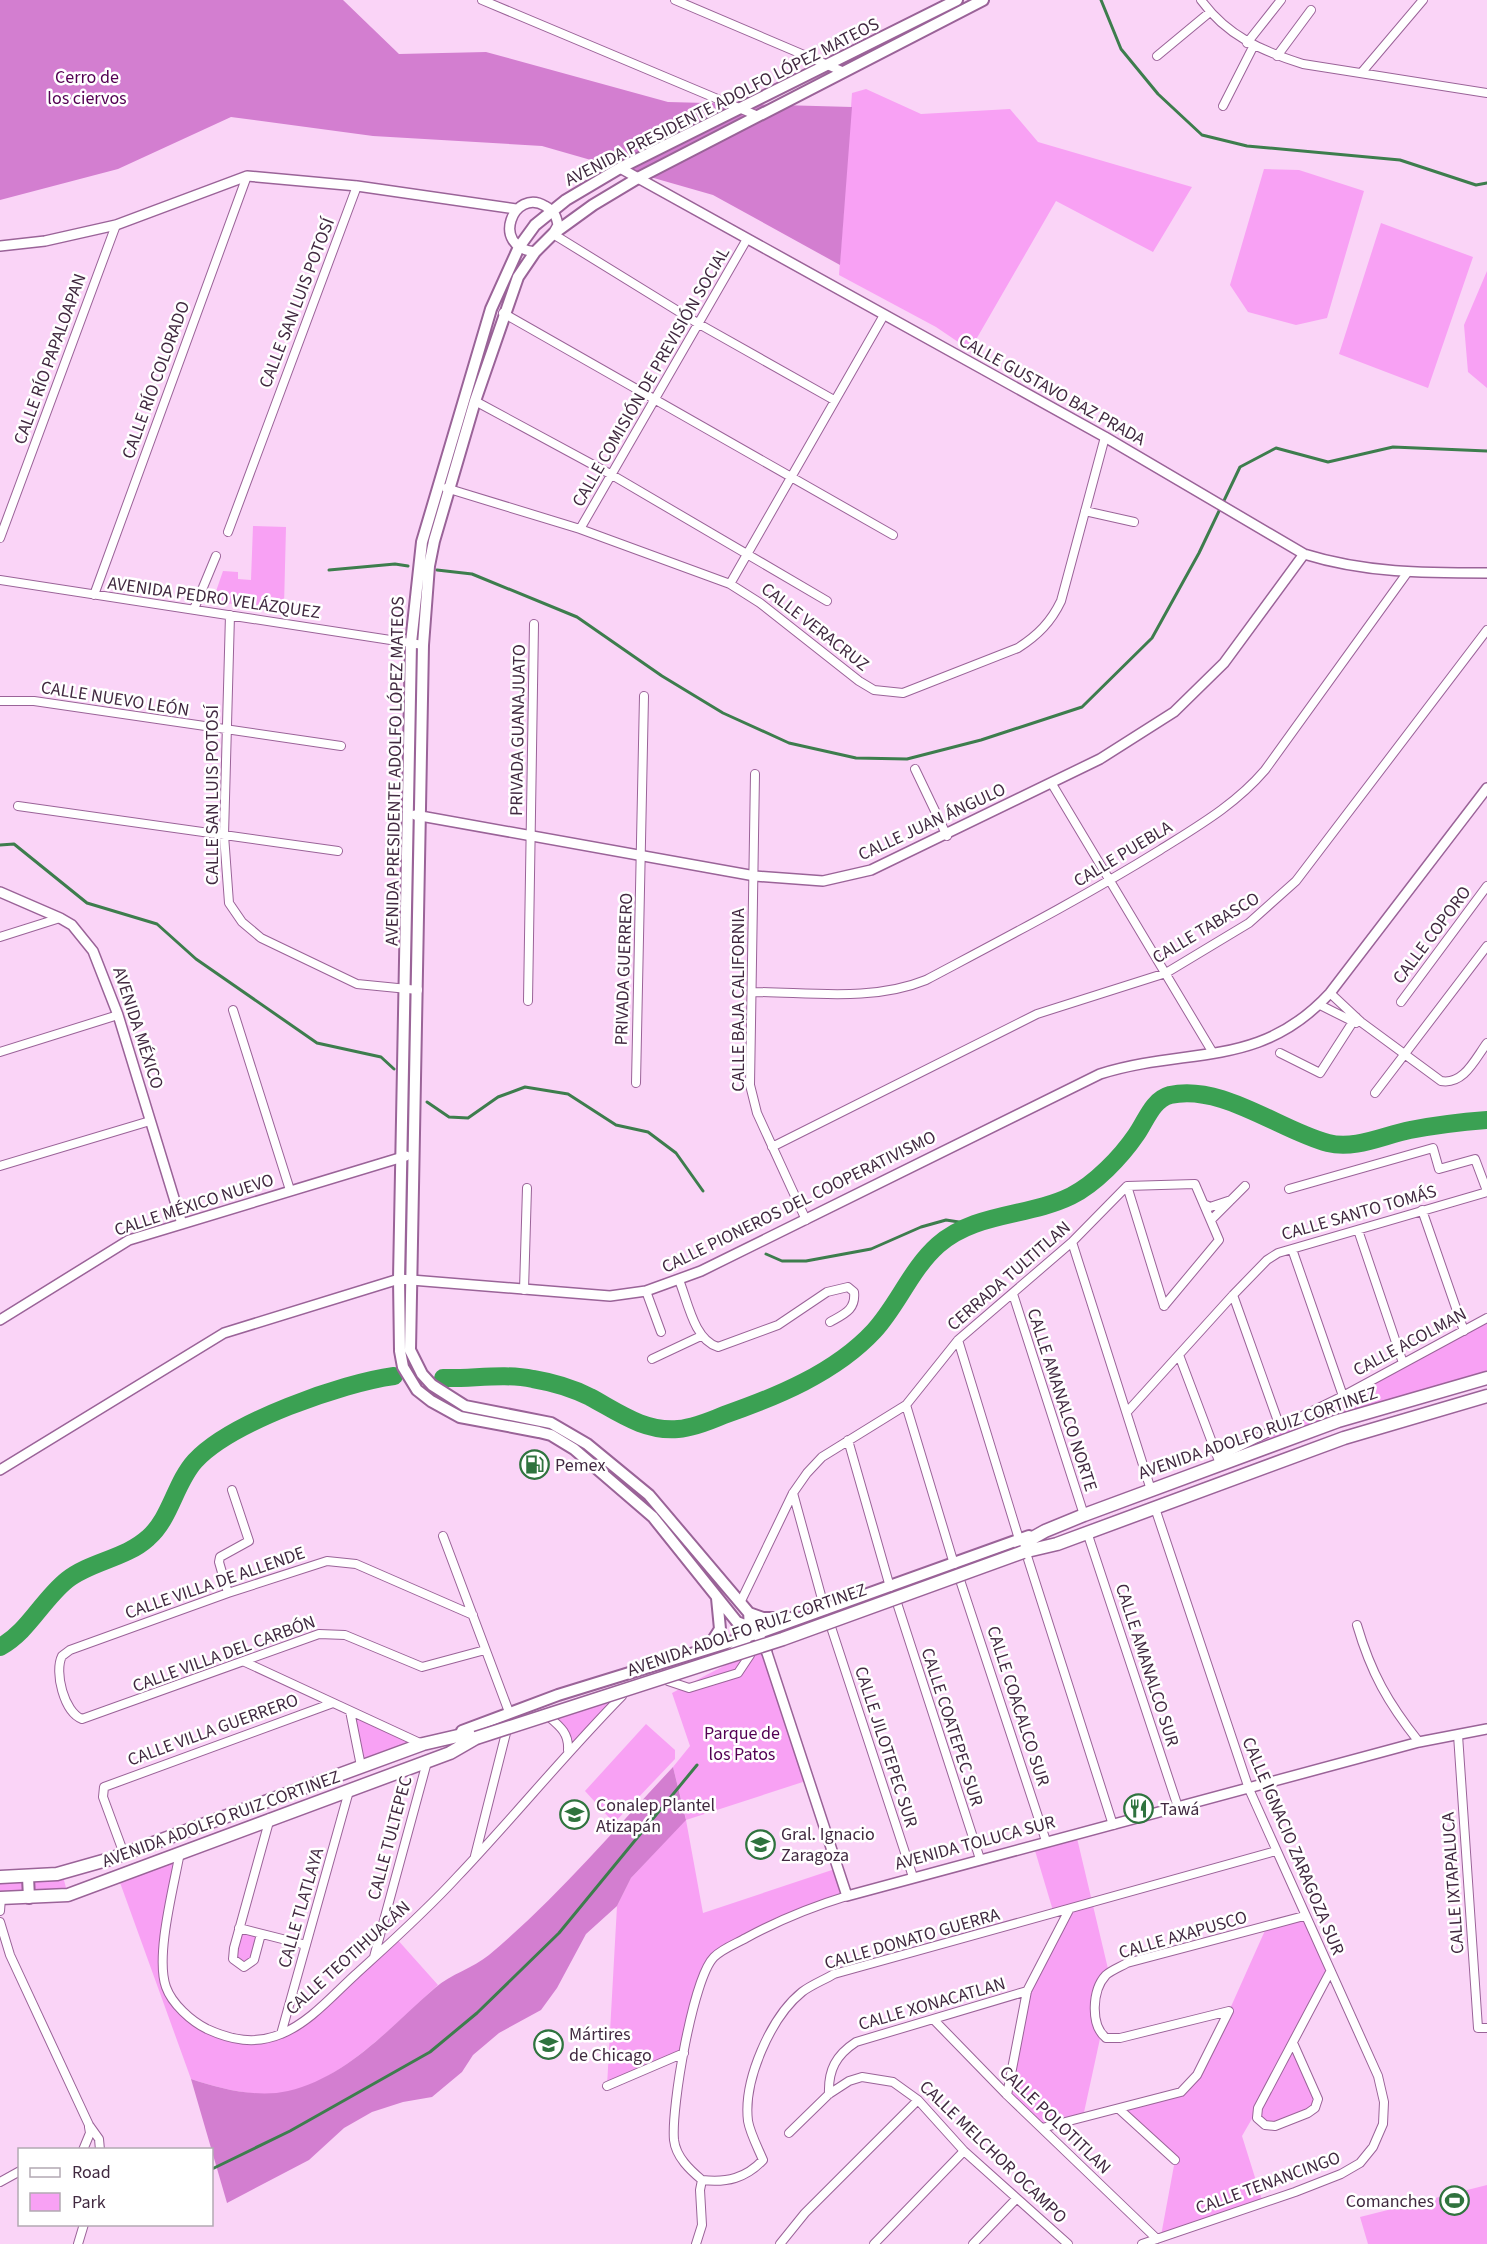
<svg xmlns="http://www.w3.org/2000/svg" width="1487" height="2244" viewBox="0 0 1487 2244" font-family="'Source Sans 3',sans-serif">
<rect width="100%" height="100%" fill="#fad4f7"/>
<path fill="#f8a1f4" d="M866,89L921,114L1010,109L1038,142L1192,187L1153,252L1056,201L970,350L936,327L839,275L852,93Z
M1264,169L1299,170L1364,191L1327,318L1296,325L1248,312L1230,285Z
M1381,223L1473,257L1428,388L1339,354Z
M1487,271V388L1468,372L1464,325Z
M253,526L286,527L284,606L212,603L223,571L238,572V579L251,580Z
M1487,1318V1378L1221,1465L1218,1457Z
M766,1650L809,1780L686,1820L703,1913L838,1868L847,1896C816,1906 716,1942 704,1973C694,1998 691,2027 684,2053L607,2086L617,1906L631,1878L686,1819L673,1767L690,1746L672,1693L737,1659Z
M622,1696L568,1750L569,1740L549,1717Z
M350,1711L423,1744L361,1766Z
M646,1724L675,1750V1759L614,1823L585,1791Z
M1076,1834L1109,1973L1096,1998L1101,2034L1083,2117L1042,2128L1007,2095L1027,1991L1069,1911L1054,1914L1033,1844Z
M181,1851L165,1940L166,1987L181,2009L204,2027L254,2041L304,2020L396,1938L438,1985C394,2024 334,2091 272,2094C246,2095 215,2087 191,2079L118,1877Z
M62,1873L68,1895L0,1898V1877Z
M1304,1916L1330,1972L1294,2045L1318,2099L1308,2113L1265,2125L1257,2110L1242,2136L1263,2203L1160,2241L1175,2160L1119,2109L1181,2092L1190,2084L1229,2011L1267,1926Z
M239,1928L261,1934L254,1960L237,1964L234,1948Z
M1487,2185V2244H1368L1360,2217Z"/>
<path fill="#d37ed0" d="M0,0H343L399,54L486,52L668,102L852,107L840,265L713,195L542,146L373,136L231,117L118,169L0,200Z
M673,1767L686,1820L631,1878L617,1906L586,1934L557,1988L541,2010L499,2033L473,2055L462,2072L432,2097L403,2102L372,2112L344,2128L309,2160L227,2203L191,2079C220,2089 258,2098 288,2091C348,2077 391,2026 435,1988C451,1974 473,1968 489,1955C556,1899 614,1830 673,1767Z"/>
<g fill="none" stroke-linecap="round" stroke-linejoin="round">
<path stroke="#3d7d4d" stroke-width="3" d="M1101,0L1121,49L1158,94L1202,135L1247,146L1400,160L1476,185L1487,183
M329,570L395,564L408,566
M437,570L472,574L577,617L662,676L723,713L789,743L856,758L907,759L981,740L1082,707L1152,638L1199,553L1240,467L1276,448L1328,462L1393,447L1487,451
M0,845L14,844L87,903L157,924L196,959L317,1043L381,1057L394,1069
M427,1102L449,1117L468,1118L498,1097L525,1087L568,1094L616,1125L648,1132L676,1153L703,1191
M766,1254L782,1261H806L871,1249L921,1227L946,1220L972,1224
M212,2169L290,2131L430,2052L477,2013L559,1933L697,1765"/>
<path stroke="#3ba153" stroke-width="18" d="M443,1378C472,1379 504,1373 533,1379C551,1382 574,1389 590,1397C618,1412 644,1432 678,1429C693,1428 710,1421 724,1415C776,1397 835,1373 874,1331C898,1305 911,1269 938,1245C975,1212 1028,1217 1071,1196C1095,1184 1121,1157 1136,1135C1146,1121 1152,1100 1170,1095C1221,1083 1281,1131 1328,1143C1355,1150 1384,1135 1410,1130C1436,1125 1461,1122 1487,1120
M0,1647C28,1632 42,1600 67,1580C91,1561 125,1559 148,1538C171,1518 175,1483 195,1461C231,1422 342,1383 394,1376"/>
<defs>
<path id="minor" d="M482,0L758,116
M675,0L844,72
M1201,0C1227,36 1262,51 1303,64L1487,93
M1247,43L1281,0
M1157,56L1210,12
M1277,56L1311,10
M1362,72L1423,0
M1223,106L1253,47
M553,234L699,324L834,400
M503,313L893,535
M475,401L612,475L827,601
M446,488L580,529L730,584L760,603L859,681L874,690L903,693L1018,648C1038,635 1051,622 1061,601L1105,437
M1085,511L1134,522
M580,529L747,239
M228,532L357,186
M0,538L116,225
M0,580L423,645
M730,584L884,315
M94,595L247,176
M194,609L216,556
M230,615L224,835L229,903L242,922L261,938L357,984L418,990
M0,701H34L341,746
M915,769L947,836
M755,774L750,1085L757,1113L806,1220
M1052,784L1213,1053
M18,806L338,851
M0,937L60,918
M752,992C809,992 872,1002 926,980C1005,938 1084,897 1160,850C1198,826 1235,805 1265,770L1407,573
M1330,993L1361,1022L1441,1081C1464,1085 1475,1059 1487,1043
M528,1001L534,624
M1401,1002L1487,886
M1320,1005L1356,1023
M233,1010L290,1190
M0,1052L118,1015
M1280,1053L1320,1073L1356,1017
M636,1083L644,696
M1375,1093L1487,946
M772,1147L1037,1014L1166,973L1249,923L1296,881L1487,630
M0,1166L150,1121
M1127,1186L1164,1306
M1289,1189L1433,1148L1439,1169L1475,1159L1487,1191
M1206,1205L1210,1207L1231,1200L1245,1186
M1422,1210L1464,1331
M1211,1220L1230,1201
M1358,1230L1403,1363
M1072,1242L1151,1490
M1292,1249L1343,1396
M679,1280C688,1302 694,1340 718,1347L778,1325L827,1292L848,1287L854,1292C856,1310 844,1314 830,1322
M524,1290L527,1188
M646,1291L661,1332
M1013,1294L1084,1515
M1233,1295L1280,1427
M958,1340L1019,1539
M1179,1355L1219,1461
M652,1359L701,1336
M906,1405L954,1564
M1127,1412L1233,1295L1267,1260L1278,1253L1487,1192
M848,1440L890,1587
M1218,1457L1343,1396L1487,1318
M793,1493L825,1610
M1087,1532L1178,1807
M443,1536L509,1712
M1027,1556L1113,1825
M960,1580L1046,1841
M228,1593L219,1562L220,1557L249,1541L232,1490
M740,1603L793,1493L807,1473L822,1457L906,1405L958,1340L1072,1242L1127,1186L1195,1184L1219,1240L1164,1306
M897,1603L980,1859
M473,1615L356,1564L327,1561L228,1593L70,1650L62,1656C54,1672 64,1712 82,1719L319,1634L345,1635L422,1667L485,1650
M1357,1625C1371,1673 1388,1703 1419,1742
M831,1627L913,1877
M245,1662L422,1744
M668,1681L689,1688L738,1673L750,1655
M350,1711L361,1766
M549,1717C561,1727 569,1734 568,1750
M1458,1735L1478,2028H1487
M180,1852C174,1886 155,1956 166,1987C172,2004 191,2021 207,2029C231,2040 255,2045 281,2034C309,2023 333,1995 355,1975C390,1943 425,1912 457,1877C513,1818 565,1754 622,1696
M124,1854L103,1797L104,1787L333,1703
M475,1856L506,1733
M0,1911L1,1898
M0,1922L10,1955L89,2125L99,2139L100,2150
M239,1928L306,1945
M261,1934L254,1960L244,1967L233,1959L234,1948L270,1818
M374,1957L427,1762
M934,2020L1007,2095L1157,2239
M281,2034L349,1791
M1294,2045L1318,2099L1315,2108L1308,2113L1275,2126L1265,2125L1257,2118L1258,2108L1330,1972
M607,2086L684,2053
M829,2094C828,2070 836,2055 856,2042L1027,1991
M1007,2095L1027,1991L1069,1910
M1119,2109L1175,2160
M1042,2128L1181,2092L1197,2075L1229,2011L1120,2038H1106C1090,2025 1092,1990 1106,1975C1112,1970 1120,1967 1127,1963L1304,1916
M789,2133L829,2094L849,2081L862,2077L893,2082L918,2100L964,2151L1068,2244
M83,2150L90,2133L89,2127
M702,2180C727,2183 746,2178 763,2160C758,2148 750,2133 748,2121C743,2080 771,2017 802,1992C811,1985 824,1980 834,1974L1276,1851
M702,2180C690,2170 676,2157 674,2140C671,2108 693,1978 714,1957C722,1949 735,1944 746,1938C779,1920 811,1907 847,1896
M0,2182L20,2171
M78,2244L84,2224
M696,2244L702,2225L700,2190L702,2180
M780,2244L805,2213L918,2100
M874,2244L964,2151
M973,2244L1016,2199
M1142,2244L1295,2192L1341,2174L1360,2163L1373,2147L1383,2124L1384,2102L1378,2076L1249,1789L1155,1508"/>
<path id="tertiary" d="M620,168L1105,437L1304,554C1365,573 1424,573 1487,573
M0,246L45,241L116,225L247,176L357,186L516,209
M535,252C489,247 514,187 545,206C554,211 556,215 558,225L553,234
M415,815L755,876L823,881L871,870L1100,759L1174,712L1224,663L1304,554
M0,892L60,918L72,925L93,951L118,1015L182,1224
M0,1320L129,1240L406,1156
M0,1470L224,1333L399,1279L610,1296L646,1291L701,1271L1100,1074C1189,1046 1259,1070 1330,993L1487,788
M766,1650L847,1896L1419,1742L1487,1729"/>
<path id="secondary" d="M749,1613L763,1618H790
M708,1648L720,1629L717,1598
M766,1650C759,1634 754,1628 737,1622L653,1517L574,1449L551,1435L539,1432L460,1417L431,1401L417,1390L403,1367L400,1351L399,1279L411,643L422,542L491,309L519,247L535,225L566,200L620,168L957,0
M731,1653C748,1646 751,1630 749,1613L649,1495L587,1444L551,1423L465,1406L432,1385L422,1374L410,1350L423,645L429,566L434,541L475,401L518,277L535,252L553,234L593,205L638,178L983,0
M462,1731L558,1695L759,1633L1029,1536
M28,1877L29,1898"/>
<path id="primary" d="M1020,1545L1045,1531L1084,1515L1338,1421L1487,1378
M1023,1552L1057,1544L1344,1438L1487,1396
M0,1877L57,1874L110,1859L423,1744L475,1732
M0,1898L68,1895L450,1753L476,1738"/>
</defs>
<use href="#minor" stroke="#9a6398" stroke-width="10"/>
<use href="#tertiary" stroke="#9a6398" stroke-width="12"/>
<use href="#secondary" stroke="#9a6398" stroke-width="14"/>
<use href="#primary" stroke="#9a6398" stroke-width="15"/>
<use href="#minor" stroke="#fff" stroke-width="8"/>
<use href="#tertiary" stroke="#fff" stroke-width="9"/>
<use href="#secondary" stroke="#fff" stroke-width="10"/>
<use href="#primary" stroke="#fff" stroke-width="12"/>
<defs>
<path id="primary-bridge" d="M476,1738L783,1639L1023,1552"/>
</defs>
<use href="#primary-bridge" stroke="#9a6398" stroke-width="15" stroke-linecap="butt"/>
<use href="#primary-bridge" stroke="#fff" stroke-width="12"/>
</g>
<defs>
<symbol id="fuel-ring" viewBox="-11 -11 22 22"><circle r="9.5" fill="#fff" stroke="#2f733e" stroke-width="1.5"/><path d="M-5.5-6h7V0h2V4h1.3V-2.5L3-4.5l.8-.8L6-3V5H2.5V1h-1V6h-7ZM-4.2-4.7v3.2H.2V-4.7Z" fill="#2f733e"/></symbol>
<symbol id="restaurant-ring" viewBox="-11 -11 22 22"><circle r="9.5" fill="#fff" stroke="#2f733e" stroke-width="1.5"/><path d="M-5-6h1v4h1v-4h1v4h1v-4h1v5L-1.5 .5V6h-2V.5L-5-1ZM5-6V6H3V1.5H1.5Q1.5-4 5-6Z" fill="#2f733e"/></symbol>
<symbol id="school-ring" viewBox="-11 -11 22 22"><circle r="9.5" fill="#fff" stroke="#2f733e" stroke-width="1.5"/><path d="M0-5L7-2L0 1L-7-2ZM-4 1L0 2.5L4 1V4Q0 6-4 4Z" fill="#2f733e"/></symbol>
<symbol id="stadium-ring" viewBox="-11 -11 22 22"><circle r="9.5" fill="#fff" stroke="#2f733e" stroke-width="1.5"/><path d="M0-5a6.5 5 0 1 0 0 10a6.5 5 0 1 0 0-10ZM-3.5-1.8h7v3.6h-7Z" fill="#2f733e"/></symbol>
</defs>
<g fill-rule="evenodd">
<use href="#fuel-ring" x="518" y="1448" width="33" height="33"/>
<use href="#restaurant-ring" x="1122" y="1792" width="33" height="33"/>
<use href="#school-ring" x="558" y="1798" width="33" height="33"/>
<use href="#school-ring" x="744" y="1828" width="33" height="33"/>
<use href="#school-ring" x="532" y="2028" width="33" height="33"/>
<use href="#stadium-ring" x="1438" y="2184" width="33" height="33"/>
</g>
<g text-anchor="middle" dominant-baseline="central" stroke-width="5" stroke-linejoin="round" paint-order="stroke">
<g font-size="18" fill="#530053" stroke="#fff">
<text x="87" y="77">Cerro de<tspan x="87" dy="21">los ciervos</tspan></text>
<text x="742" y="1733">Parque de<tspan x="742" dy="21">los Patos</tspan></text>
</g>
<g font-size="18" fill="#412940" stroke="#fff">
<text transform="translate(722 102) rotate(-27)">AVENIDA PRESIDENTE ADOLFO LÓPEZ MATEOS</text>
<text transform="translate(297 303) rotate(-69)">CALLE SAN LUIS POTOSÍ</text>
<text transform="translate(50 359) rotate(-70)">CALLE RÍO PAPALOAPAN</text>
<text transform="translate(651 377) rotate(-60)">CALLE COMISIÓN DE PREVISIÓN SOCIAL</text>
<text transform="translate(156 380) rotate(-70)">CALLE RÍO COLORADO</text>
<text transform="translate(1052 390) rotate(29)">CALLE GUSTAVO BAZ PRADA</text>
<text transform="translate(214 598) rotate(8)">AVENIDA PEDRO VELÁZQUEZ</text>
<text transform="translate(815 627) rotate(38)">CALLE VERACRUZ</text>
<text transform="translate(115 699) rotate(9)">CALLE NUEVO LEÓN</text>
<text transform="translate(518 730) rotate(-89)">PRIVADA GUANAJUATO</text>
<text transform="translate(395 771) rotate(-89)">AVENIDA PRESIDENTE ADOLFO LÓPEZ MATEOS</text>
<text transform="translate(212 795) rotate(-90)">CALLE SAN LUIS POTOSÍ</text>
<text transform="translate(932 822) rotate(-25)">CALLE JUAN ÁNGULO</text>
<text transform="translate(1123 854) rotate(-31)">CALLE PUEBLA</text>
<text transform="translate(1206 928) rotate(-31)">CALLE TABASCO</text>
<text transform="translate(1432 935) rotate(-53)">CALLE COPORO</text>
<text transform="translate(624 969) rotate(-88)">PRIVADA GUERRERO</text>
<text transform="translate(738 1000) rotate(-90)">CALLE BAJA CALIFORNIA</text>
<text transform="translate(138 1028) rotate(72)">AVENIDA MÉXICO</text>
<text transform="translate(799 1202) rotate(-26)">CALLE PIONEROS DEL COOPERATIVISMO</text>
<text transform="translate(194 1205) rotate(-18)">CALLE MÉXICO NUEVO</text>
<text transform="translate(1359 1213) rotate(-16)">CALLE SANTO TOMÁS</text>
<text transform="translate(1009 1276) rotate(-41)">CERRADA TULTITLAN</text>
<text transform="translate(1410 1342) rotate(-28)">CALLE ACOLMAN</text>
<text transform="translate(1062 1400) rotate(72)">CALLE AMANALCO NORTE</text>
<text transform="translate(1258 1433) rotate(-19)">AVENIDA ADOLFO RUIZ CORTINEZ</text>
<text transform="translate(215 1583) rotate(-19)">CALLE VILLA DE ALLENDE</text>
<text transform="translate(747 1630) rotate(-19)">AVENIDA ADOLFO RUIZ CORTINEZ</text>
<text transform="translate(224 1654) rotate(-20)">CALLE VILLA DEL CARBÓN</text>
<text transform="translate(1147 1665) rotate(72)">CALLE AMANALCO SUR</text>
<text transform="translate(1018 1706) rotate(72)">CALLE COACALCO SUR</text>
<text transform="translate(952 1727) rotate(72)">CALLE COATEPEC SUR</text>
<text transform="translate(213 1730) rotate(-20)">CALLE VILLA GUERRERO</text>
<text transform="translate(886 1747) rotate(72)">CALLE JILOTEPEC SUR</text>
<text transform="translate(221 1819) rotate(-20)">AVENIDA ADOLFO RUIZ CORTINEZ</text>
<text transform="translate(390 1838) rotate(-75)">CALLE TULTEPEC</text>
<text transform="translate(975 1843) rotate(-15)">AVENIDA TOLUCA SUR</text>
<text transform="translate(1293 1846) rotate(67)">CALLE IGNACIO ZARAGOZA SUR</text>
<text transform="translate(1453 1883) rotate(-94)">CALLE IXTAPALUCA</text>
<text transform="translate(301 1908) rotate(-74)">CALLE TLATLAYA</text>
<text transform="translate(1183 1935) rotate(-16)">CALLE AXAPUSCO</text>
<text transform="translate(912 1939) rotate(-16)">CALLE DONATO GUERRA</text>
<text transform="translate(348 1958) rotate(-42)">CALLE TEOTIHUACÁN</text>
<text transform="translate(932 2004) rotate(-16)">CALLE XONACATLAN</text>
<text transform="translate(1055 2120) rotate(44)">CALLE POLOTITLAN</text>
<text transform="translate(993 2152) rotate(44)">CALLE MELCHOR OCAMPO</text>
<text transform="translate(1268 2183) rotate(-20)">CALLE TENANCINGO</text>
</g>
<g font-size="18" fill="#412940" stroke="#fff" text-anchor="start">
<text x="555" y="1465">Pemex</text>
<text x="596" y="1805">Conalep Plantel<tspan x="596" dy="21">Atizapán</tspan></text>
<text x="1160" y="1809">Tawá</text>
<text x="781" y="1834">Gral. Ignacio<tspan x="781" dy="21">Zaragoza</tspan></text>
<text x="569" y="2034">Mártires<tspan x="569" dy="21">de Chicago</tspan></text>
<text x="1434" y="2201" text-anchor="end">Comanches</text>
</g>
</g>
<rect x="18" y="2148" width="195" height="78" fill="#ffffff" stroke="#b3a9b3" stroke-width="1.5"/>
<rect x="30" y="2168" width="30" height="9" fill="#ffffff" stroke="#b3a9b3" stroke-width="1.5"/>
<text x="72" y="2178" font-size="18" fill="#412940">Road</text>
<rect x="30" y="2193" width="30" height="18" fill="#f8a1f4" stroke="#b3a9b3" stroke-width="1.5"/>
<text x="72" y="2208" font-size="18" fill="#412940">Park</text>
</svg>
